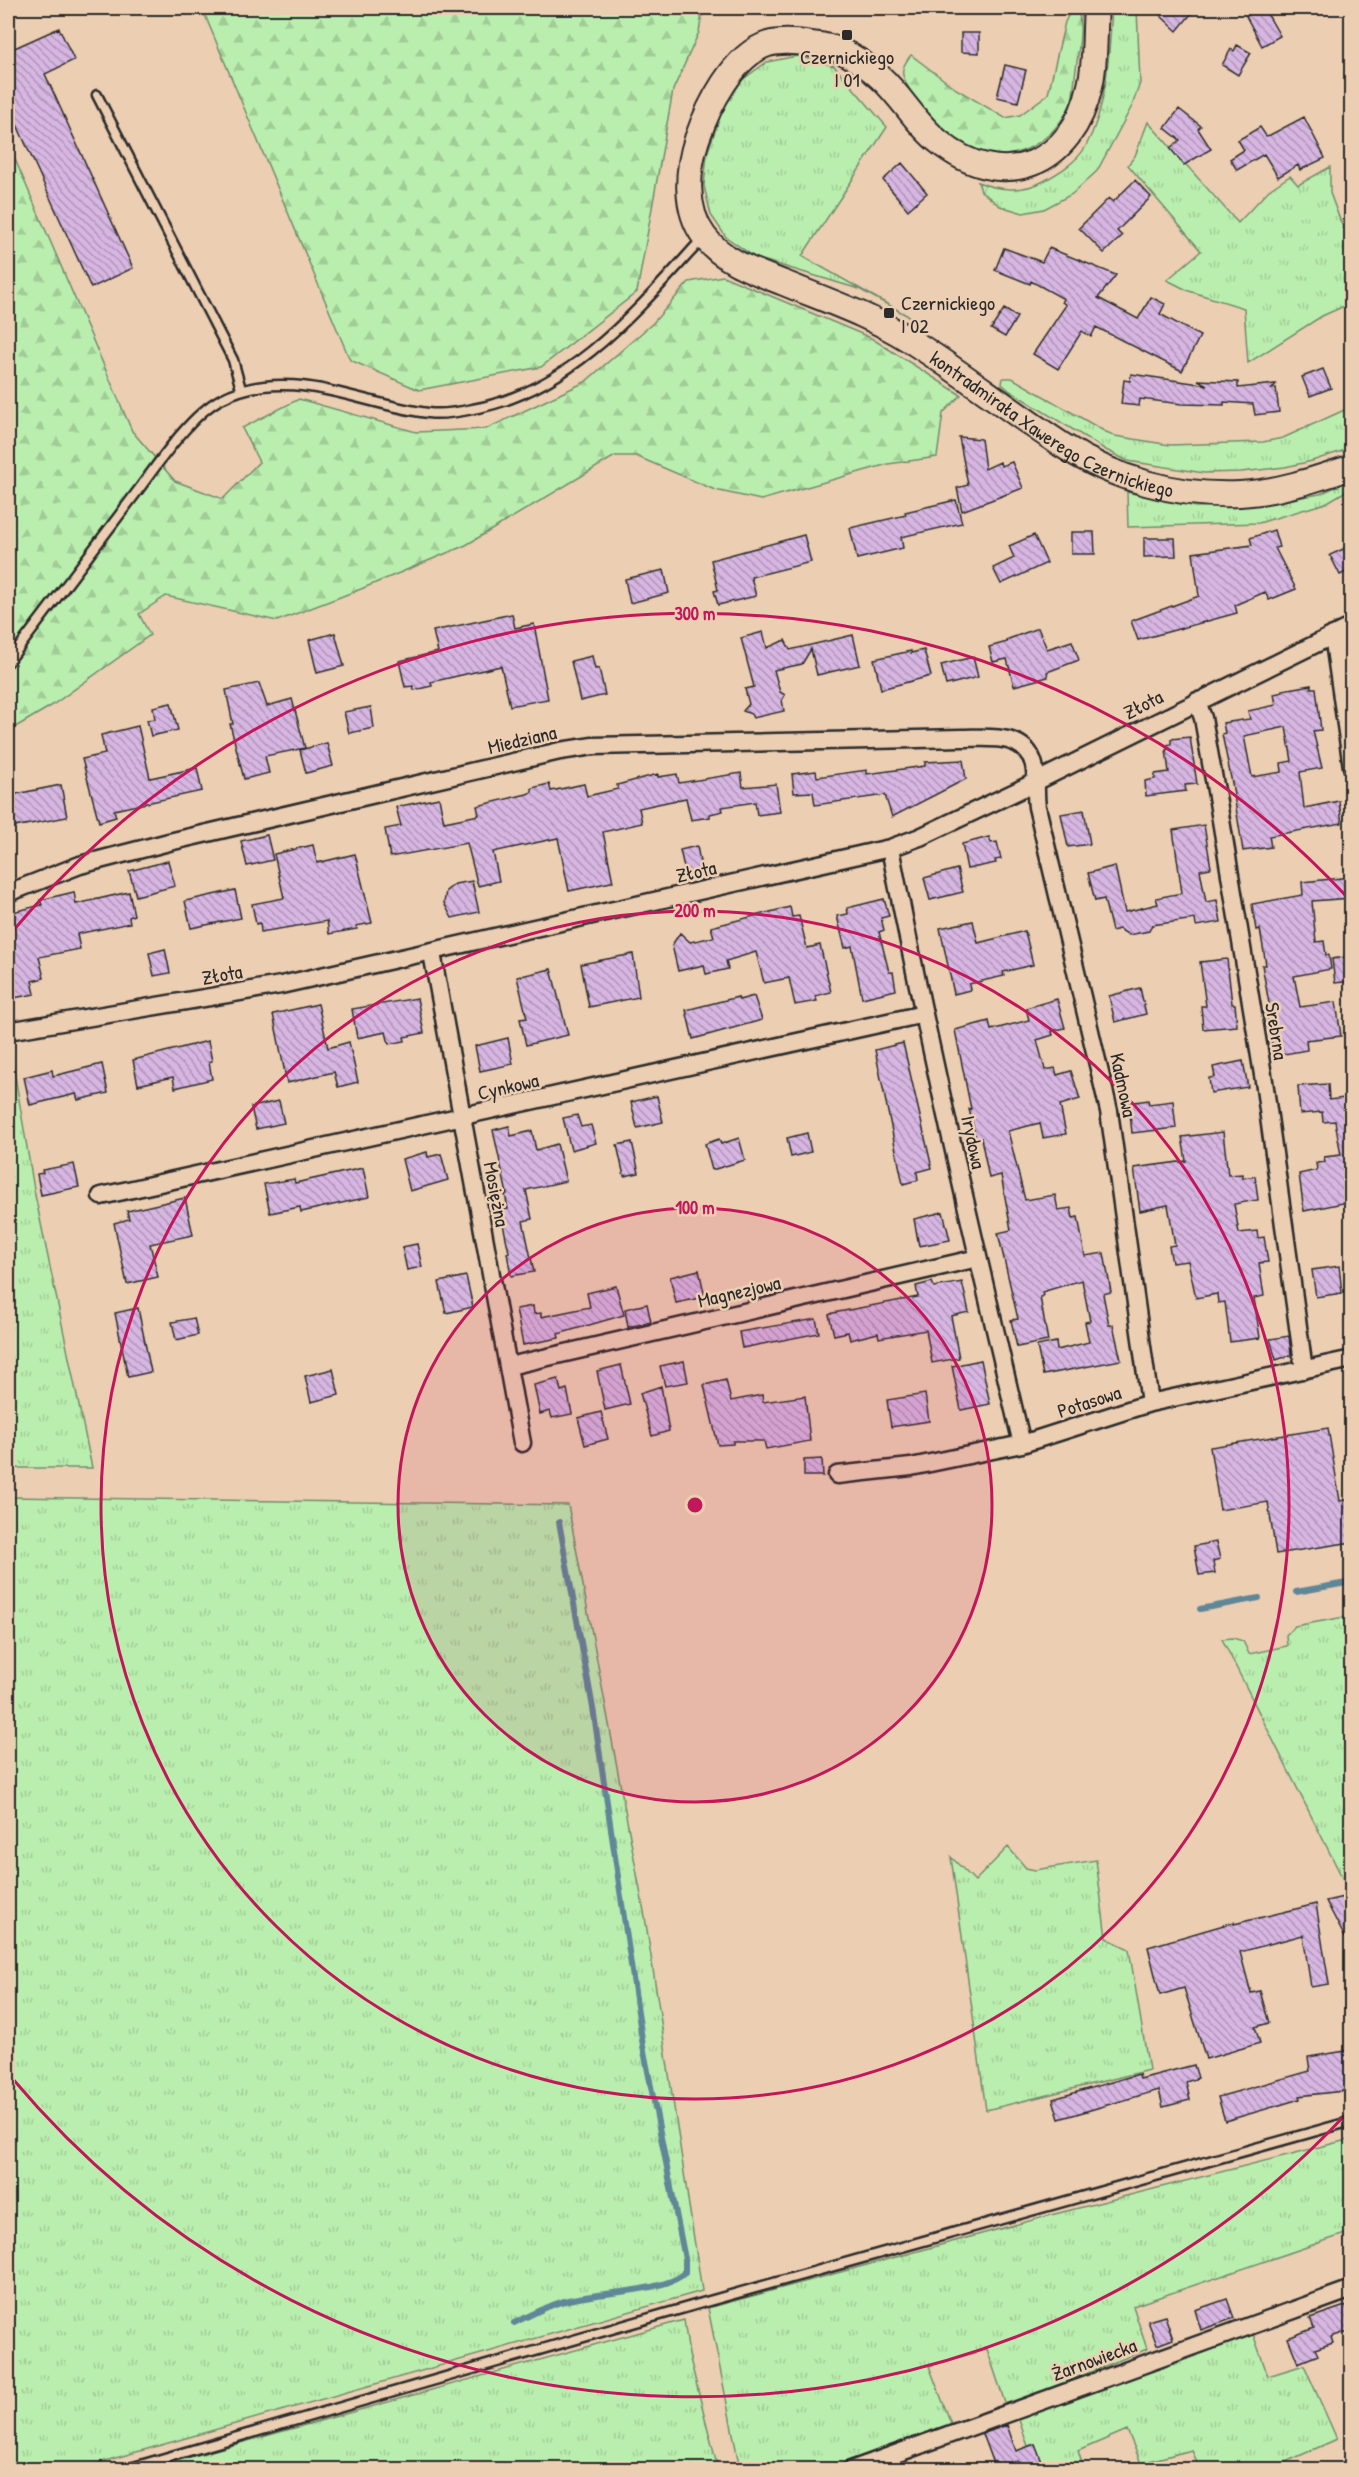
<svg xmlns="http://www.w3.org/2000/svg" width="1359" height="2477" viewBox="0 0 1359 2477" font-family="'Patrick Hand',sans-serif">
<defs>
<pattern id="grass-tufts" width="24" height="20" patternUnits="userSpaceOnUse" patternTransform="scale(1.5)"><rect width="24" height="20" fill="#baeeae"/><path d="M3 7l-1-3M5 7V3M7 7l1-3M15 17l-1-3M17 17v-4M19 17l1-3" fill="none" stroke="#a0cc96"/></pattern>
<pattern id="forest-firs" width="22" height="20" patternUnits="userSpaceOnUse" patternTransform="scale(1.5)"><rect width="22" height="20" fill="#baeeae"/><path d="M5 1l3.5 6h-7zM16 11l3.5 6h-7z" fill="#a0cc96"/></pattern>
<pattern id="building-back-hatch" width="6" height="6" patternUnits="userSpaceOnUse" patternTransform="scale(1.5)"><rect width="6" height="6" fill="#d7b6e2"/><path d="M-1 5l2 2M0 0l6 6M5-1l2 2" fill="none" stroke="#af94b7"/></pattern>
</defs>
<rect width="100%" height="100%" fill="#ecceb2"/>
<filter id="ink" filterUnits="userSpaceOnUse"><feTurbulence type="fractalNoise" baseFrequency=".0167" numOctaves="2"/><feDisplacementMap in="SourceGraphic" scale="12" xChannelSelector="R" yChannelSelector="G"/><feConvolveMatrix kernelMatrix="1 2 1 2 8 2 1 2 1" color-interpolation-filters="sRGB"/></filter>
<g filter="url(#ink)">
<path fill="url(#grass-tufts)" stroke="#728c6c" stroke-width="1.5" d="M1112,8H1137L1140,83L1132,106L1097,171L1072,194L1044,209L1023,213L1000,206L981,191L978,182C999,191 1024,192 1044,181C1060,172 1077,162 1086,146C1108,105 1109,53 1112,8Z
M797,56L834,66L887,127L802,256L910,317L859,289L756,258L726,237L711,215L704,186L707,154L722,111L742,80L767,62Z
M1148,122L1238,223L1269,190L1290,176L1298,185L1330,167V193L1343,228L1351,226V303L1322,316L1248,363L1244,308L1189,291L1167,280L1201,251L1128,165L1135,156Z
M1003,378H1012L1104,431L1115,436L1170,445L1263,442L1283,438L1351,407V448L1312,461L1285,467L1241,472L1204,473L1128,461L1106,450L1010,391L1002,384Z
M1351,480V488L1326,503L1259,523L1128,527L1127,492L1196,507L1251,506L1320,494Z
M8,1058H12L35,1195L92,1468H8Z
M8,1497L568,1505L645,1917L702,2291L77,2469H8Z
M1351,1616L1352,1884L1346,1885L1222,1639L1233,1638L1243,1641L1249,1654L1287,1646L1286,1635L1295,1626Z
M1008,1847L1026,1868L1035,1870L1096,1860L1106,1938L1129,1949L1149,2070L986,2110L951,1857L975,1881Z
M1351,2139V2232L1133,2306L1147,2349L1006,2406L987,2349L929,2366L952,2426L835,2469H740L708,2308L1055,2214Z
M684,2320L689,2355L718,2469H147Z
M1252,2331L1268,2376L1304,2365L1337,2439L1270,2469L1200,2470L1192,2450L1141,2463L1127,2430L1078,2451L1084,2469H1037L1035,2465L1042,2462L1035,2444L1028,2446L1017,2414Z"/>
<path fill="url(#forest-firs)" stroke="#728c6c" stroke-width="1.5" d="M202,8H703L699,32L673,90L637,292L541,367L419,390L350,360Z
M1072,8H1078C1083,30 1078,53 1075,76C1074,84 1074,95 1071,103C1055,139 1019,164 979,152C954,144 910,100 903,75C901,68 906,61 911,55L956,89L1005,118L1020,115L1048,94L1065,22Z
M8,143L132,431L175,481L223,499L259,462L242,428L299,399L416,432L486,429L585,382L653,323L689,282L723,276L871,338L961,395L943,413L937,457L888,464L761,500L715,490L636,456H615L466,545L361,589L277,621L166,596L139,614L150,635L51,706L12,729L8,726Z"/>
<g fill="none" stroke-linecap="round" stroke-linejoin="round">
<path stroke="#5e8798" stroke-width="6" d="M1296,1592L1352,1582
M1200,1609L1259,1598
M514,2323C529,2316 545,2307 561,2302C593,2292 663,2293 685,2273V2259L643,2046L593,1708L559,1522"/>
</g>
<path fill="url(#building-back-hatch)" stroke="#2b2b2b" stroke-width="1.5" fill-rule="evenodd" d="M1169,8H1196L1177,31L1161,16Z
M1261,8H1264L1280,36L1262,46L1246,16Z
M59,28L74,60L45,74L133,268L91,288L8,105V70L14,67L8,51Z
M961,33H979V53L961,52Z
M1237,45L1251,53L1238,75L1222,65L1231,49L1234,51Z
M1005,65L1026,70L1018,102L997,97Z
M1179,109L1201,126L1198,129L1211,149L1184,165L1170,148L1180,140L1165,128Z
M1304,117L1325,158L1300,170L1298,165L1278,177L1264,154L1237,170L1230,159L1244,150L1238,140L1260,127L1266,136L1270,135Z
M902,163L927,193L908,210L883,180Z
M1135,180L1151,197L1117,231L1122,236L1104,253L1079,228L1109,198L1113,202Z
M1004,248L1042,262L1049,248L1116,275L1098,298L1138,319L1151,297L1165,304L1160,314L1200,336L1182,371L1096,327L1091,337L1082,331L1058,369L1033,354L1066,305L1062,302L1064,299L1031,281L1030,284L995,270Z
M1004,309L1017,317L1005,337L991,329Z
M1323,369L1331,388L1310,396L1302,377Z
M1131,374L1207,385L1198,380L1238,382V388L1276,384L1272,389L1276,388L1279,412L1255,415L1253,404L1224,402V405L1182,404L1140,399L1139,406L1121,404L1124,380L1130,381Z
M959,437L981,439L985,469L1000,462L1001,466L1012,462L1023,488L962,511L957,488L968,485Z
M956,500L962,523L901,537L903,548L857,559L850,528L906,515L905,512Z
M1274,530L1279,547L1275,548L1296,589L1269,600L1265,592L1235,605L1237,613L1138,640L1131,621L1199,596L1193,553L1252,545L1250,538Z
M1071,532H1094L1095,554H1071Z
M804,535L811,562L751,577L756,596L718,605L714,591L718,590L711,560Z
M1034,535L1047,563L1001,584L993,568L1014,558L1009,546Z
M1144,538H1175L1176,556L1144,557Z
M1352,545V569L1340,575L1330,555Z
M664,570L669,593L630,603L625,579Z
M512,614L515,628L534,624L548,699L510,706L501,666L431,682L432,686L414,690L413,686L405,687L399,661L438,652L433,631Z
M1038,628L1047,649L1072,641L1079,660L1047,672L1048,677L1014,686L1007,659L993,662L989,647L1007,642L1006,640Z
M763,632L767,648L785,640L790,650L853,635L860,665L817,675L811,649L802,664L774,670L780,692L785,695L782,700L784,711L753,718L751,714L743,711L749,704L745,689L754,687L741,638Z
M335,633L344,666L317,673L309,640Z
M924,650L931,676L881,689L874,659L911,651V653Z
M592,656L595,669L599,668L605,695L580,701L571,661Z
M973,657L978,677L946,685L941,665Z
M259,683L267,706L292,699L305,748L265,756L269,773L244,779L230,724H233L226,690Z
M1311,685V688H1316L1321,730L1313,731L1322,768L1300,772L1304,808L1339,801L1342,823L1269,836L1271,847L1243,851L1232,783L1222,734L1225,733L1223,723L1250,719L1248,711L1276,705L1274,694L1283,692L1282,690ZM1286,727L1292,761L1281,763L1282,772L1252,777L1244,736Z
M171,703L178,730L151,736L147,720L155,719L153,707Z
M371,707L374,728L349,733L344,712Z
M138,726L150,778L197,768L202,791L114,810L116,817L99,822L82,759L105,754L101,735Z
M1190,737L1197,784L1185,785L1186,791L1146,796L1145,781L1155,779V774L1169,772L1166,750L1168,749L1167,745L1171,744V739Z
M327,743L333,766L306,773L300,750Z
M963,760L966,779L892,817L885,795L815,805L813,792L794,793L792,774L816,771L817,777L867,770V774L925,766V762Z
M741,773L743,787L776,784L780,812L757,815L755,802L722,807L723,811L710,814V817L691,820L686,798L639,808L642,823L603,832L613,882H611L569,891L558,838L493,852L499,881L478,886L467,843L390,857L385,829L401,826L396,807L439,798L444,822L479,815L477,806L527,794L532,792V788L549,784L551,791L584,784L587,796L618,789L617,785L658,774V777L677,774L679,783Z
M61,785L67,817L14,827L13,821L8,822V798L11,795Z
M1084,810L1090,844L1068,847L1061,814Z
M1204,825L1211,868L1200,870L1206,902L1217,900L1221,922L1196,926L1195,919L1152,925L1149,931L1129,935L1119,929L1112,931L1104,899L1095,901L1088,873L1115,866L1125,912L1158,904L1156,898L1182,893L1173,830Z
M267,835L273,860L247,866L241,841Z
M989,837L991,843L997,842L1001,859L995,860L996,863L967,869L962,844Z
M313,845L317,863L355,854L372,923L356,926L357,929L329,934L327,921L261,932L260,923L256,924L252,904L284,898L274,854Z
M697,846L702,873L686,876L680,850Z
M168,861L175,886L136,896L129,871Z
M957,869L963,892L930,900L924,878Z
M1352,877V898L1312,901L1316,942L1324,941L1326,955H1329L1331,969L1294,976L1300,1007L1336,1002L1341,1036L1306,1040L1307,1050L1274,1056L1267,1014H1271L1262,965H1266L1260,929L1256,930L1252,904L1303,895L1302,882Z
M472,881L479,912L452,918L444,903L446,891L455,884Z
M235,890L241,918L191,928L185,901Z
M74,892L76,904L129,892L134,915L129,917L130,923L77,934L80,949L39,957L44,978L32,981L35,994L8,999V913L42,905L40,900Z
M884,899L889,916L881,918L884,930L879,932L889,972H893L896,990L862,998L852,946L845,948L837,916L848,914L847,908Z
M790,907L792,917L799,916L807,948L820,945L831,992L815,996L817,1001L795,1005L789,978L764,983L756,952L726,961L728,969L706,974L704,965L678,971L672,945L680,933L690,942L714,937L711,927Z
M973,921L978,943L1025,931L1033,965L1003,972L1004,976L969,984L970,990L954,994L940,928Z
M165,949L170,973L154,976L149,953Z
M633,954L639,997L589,1007L581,964Z
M1352,956V981L1335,983L1332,959Z
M1227,959L1232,1004H1235L1237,1026L1203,1029L1201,1006H1206L1200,962Z
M551,969L568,1035L526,1045L520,1019L527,1018L517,977Z
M1140,988L1146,1014L1115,1022L1109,996Z
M754,996L762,1020L693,1039L686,1010L738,997L739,1000Z
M417,998L424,1033L404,1037L405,1041L389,1044L386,1032L357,1038L352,1009Z
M1057,999L1065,1028L1052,1031L1053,1035L1037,1040L1045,1070L1055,1068L1057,1075L1071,1071L1080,1099L1060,1105L1066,1134L1043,1138L1040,1123L1008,1131L1025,1200L1055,1195L1058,1210L1071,1208L1073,1218L1078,1217L1085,1256L1104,1253L1111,1292L1103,1294L1109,1325H1113L1121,1360L1043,1375L1037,1346L1056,1342L1057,1350L1089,1342L1085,1322L1090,1321L1082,1280L1042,1292L1043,1296L1040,1297L1048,1341L1017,1347L1011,1320L1018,1319L998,1233L1011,1230L1001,1175L989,1178L981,1138L976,1139L969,1109H971L955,1030L989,1021L991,1030L1029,1020L1026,1008Z
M318,1004L328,1048L349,1042L358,1082L338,1087L334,1072L287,1083L273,1014Z
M508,1038L513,1064L480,1071L475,1046Z
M208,1041L212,1061L209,1062L212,1079L175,1088L173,1077L138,1085L133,1060Z
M903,1043L932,1168L917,1172L918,1180L903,1184L875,1050Z
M1243,1061L1248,1087L1211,1093L1209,1078L1215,1077L1213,1067Z
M102,1064L108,1093L78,1100L76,1094L30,1105L24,1077L52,1070L53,1076Z
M1328,1084L1329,1100L1352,1097V1188L1346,1189L1348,1202L1304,1211L1299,1174L1317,1170L1316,1163L1325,1162L1324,1157L1341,1155L1335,1121L1323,1122L1322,1112L1300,1114L1298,1086Z
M657,1096L663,1122L637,1128L631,1102Z
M1148,1100L1149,1104L1173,1101L1176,1128L1132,1133L1129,1103Z
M279,1101L284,1123L256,1129L251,1107Z
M577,1115L581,1127L591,1125L596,1143L571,1150L563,1118Z
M509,1126L511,1136L532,1131L536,1150L557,1144L566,1181L526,1190L532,1219L523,1221L534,1272L511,1276L507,1253L509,1252L500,1210L508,1209L505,1194H507L493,1130Z
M1223,1132L1228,1175L1243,1174V1178L1255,1176L1258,1200L1234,1204L1239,1233L1257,1231L1258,1238L1264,1237L1268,1262L1259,1263L1264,1296L1254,1298L1260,1338L1230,1342L1225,1302L1218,1303L1217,1294L1196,1298L1188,1261L1172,1263L1169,1246L1175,1245L1168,1205L1140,1211L1134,1168L1186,1161L1182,1137Z
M807,1133L811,1152L791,1157L787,1138Z
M739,1138L745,1160L712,1170L705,1144L719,1139L721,1144Z
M632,1142L639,1173L624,1176L617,1145Z
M427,1152L428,1157L441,1154L448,1180L410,1191L402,1159Z
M74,1164L79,1187L41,1195L37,1174L43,1173L42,1170Z
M363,1168L369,1197L301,1212L300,1207L270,1213L264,1184L294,1179L295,1183Z
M185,1198L193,1235L150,1244L158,1277L127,1284L114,1223L129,1219L127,1211Z
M943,1212L950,1240L919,1246L914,1219Z
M417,1244L422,1267L407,1270L402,1247Z
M1339,1266L1342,1293L1316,1297L1312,1270Z
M699,1270L705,1297L676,1303L670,1277Z
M466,1276L473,1307L446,1313L439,1282Z
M932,1282L934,1287L962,1282L969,1312L951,1316L959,1358L932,1363L926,1330L879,1338L878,1333L850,1340L848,1332L834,1335L829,1315L833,1313L918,1297L916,1286Z
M616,1286L624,1315L558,1334L559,1338L523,1345L516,1309L533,1306L534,1314L541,1313V1317L590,1307L587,1293Z
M647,1304L651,1322L628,1327L625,1309Z
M138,1308L151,1372L128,1377L115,1313Z
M194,1318L198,1335L176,1340L172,1322Z
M816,1319L819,1333L742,1348L739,1332Z
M1289,1336L1291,1355L1276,1360L1270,1339Z
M981,1360L990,1404L961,1410L952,1366Z
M684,1361L688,1382L665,1386L660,1366Z
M621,1365L630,1404L605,1410L597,1371Z
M333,1369L339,1395L311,1402L305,1376Z
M558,1379L561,1391L567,1389L572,1414L552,1418L550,1411L540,1414L534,1385Z
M726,1380L731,1401L762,1395L763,1402L805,1396L810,1441L766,1449L764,1441H733V1444L718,1445L704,1385Z
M661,1386L669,1431L652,1436L640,1393Z
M925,1394L929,1421L891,1427L887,1400Z
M601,1412L608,1439L585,1445L578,1418Z
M1328,1428L1340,1501L1352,1499V1542L1276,1554L1268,1502L1220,1510L1210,1447Z
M822,1459L823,1476H804V1460Z
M1216,1542L1220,1559L1213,1561L1215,1573L1199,1575L1194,1546Z
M1352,1895V1951L1326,1901Z
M1316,1904L1329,1984L1311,1987L1303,1935L1240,1952L1251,1993L1260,1991L1269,2023L1255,2027L1260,2043L1206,2059L1184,1988L1160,1995L1148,1947L1234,1922V1924Z
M1352,2050V2090L1299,2096L1300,2099L1225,2121L1218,2097L1310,2071L1308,2057Z
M1194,2065L1198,2078L1186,2082L1190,2100L1163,2107L1159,2090L1059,2119L1053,2099L1139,2074L1140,2079Z
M1227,2299L1234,2318L1201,2330L1195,2310Z
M1348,2305L1352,2314V2330L1331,2337L1333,2343L1315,2349L1318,2355L1298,2363L1288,2338L1314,2328L1310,2318Z
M1165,2316L1173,2339L1157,2345L1148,2321Z
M1007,2425L1016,2451L1035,2444L1042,2462L1020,2469L1017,2461L995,2469L982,2434Z"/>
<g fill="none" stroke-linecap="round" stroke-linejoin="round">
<defs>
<path id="lane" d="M97,95L233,360L241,389
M8,662C51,606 93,549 136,493C157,465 190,415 221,399C288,364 359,404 428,413C442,415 459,412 473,409C572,391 639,308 704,237
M123,2470L695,2305L1352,2121"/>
<path id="street" d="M1333,635L1352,767
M1197,701L1203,718L1218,802L1264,1081L1304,1370
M890,848C929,1048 975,1246 1022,1444
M8,893L80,865L169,842L560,751L593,746L962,738C987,738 1026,732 1034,765C1037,778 1035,793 1037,807L1109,1111L1150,1403
M432,953L522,1443
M8,1031L281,985L890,848L920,837L1015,792L1352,626
M101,1196L924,1014
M509,1366L978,1258
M837,1475L911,1467L1022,1444L1150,1403L1352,1359
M851,2470L1352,2289"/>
<g id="secondary">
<path id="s1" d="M1096,8C1094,33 1096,62 1090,86C1073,165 1003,194 939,142C916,124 902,97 881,78C870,68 853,56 839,50C831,46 820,45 811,44C798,42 782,40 768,44C733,55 708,107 697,139C687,169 684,209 704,236C722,261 756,272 784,283C825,300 870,315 908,339C961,372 1010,411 1062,445C1114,479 1178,497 1240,494C1278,492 1316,479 1352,467"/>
</g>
</defs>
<use href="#lane" stroke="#2b2b2b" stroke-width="13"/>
<use href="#street" stroke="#2b2b2b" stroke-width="21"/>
<use href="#secondary" stroke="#2b2b2b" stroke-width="28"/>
<use href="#lane" stroke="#ecceb2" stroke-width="8"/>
<use href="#street" stroke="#ecceb2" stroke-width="16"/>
<use href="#secondary" stroke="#ecceb2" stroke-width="24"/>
</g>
</g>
<circle cx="695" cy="1505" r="297" fill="#c2185b" fill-opacity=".12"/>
<g fill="none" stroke="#c2185b" stroke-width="3">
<circle cx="695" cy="1505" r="297"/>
<circle cx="695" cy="1505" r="594"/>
<path d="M1347 2113A891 891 0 0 1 12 2078M12 932A891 891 0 0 1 1347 897"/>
</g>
<g fill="#2b2b2b" stroke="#ecceb2" stroke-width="2">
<rect x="841" y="29" width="12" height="12" rx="3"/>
<rect x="883" y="307" width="12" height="12" rx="3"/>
</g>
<g text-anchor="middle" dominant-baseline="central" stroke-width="5" stroke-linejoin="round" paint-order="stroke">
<g font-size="20" fill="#2b2b2b" stroke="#ecceb2">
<text x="847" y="56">Czernickiego<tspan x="847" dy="23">I 01</tspan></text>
<text x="901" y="302" text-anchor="start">Czernickiego<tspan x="901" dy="23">I 02</tspan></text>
</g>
<g font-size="20" fill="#2b2b2b" stroke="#ecceb2">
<text stroke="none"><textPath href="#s1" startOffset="1110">kontradmirała Xawerego Czernickiego</textPath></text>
<text transform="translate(1143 704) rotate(-27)">Złota</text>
<text transform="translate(522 739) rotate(-13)">Miedziana</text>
<text transform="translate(696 871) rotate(-13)">Złota</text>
<text transform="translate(222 974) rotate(-10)">Złota</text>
<text transform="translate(1277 1031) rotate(81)">Srebrna</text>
<text transform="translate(1124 1085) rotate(78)">Kadmowa</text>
<text transform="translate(508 1086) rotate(-13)">Cynkowa</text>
<text transform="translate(974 1142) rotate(78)">Irydowa</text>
<text transform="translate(497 1194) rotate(79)">Mosiężna</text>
<text transform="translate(739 1291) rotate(-13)">Magnezjowa</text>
<text transform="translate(1089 1401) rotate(-18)">Potasowa</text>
<text transform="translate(1094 2359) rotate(-20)">Żarnowiecka</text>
</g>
</g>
<circle cx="695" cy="1505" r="9" fill="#c2185b" stroke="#ecceb2" stroke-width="3"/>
<g font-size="18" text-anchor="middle" font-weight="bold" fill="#c2185b" stroke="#ecceb2" stroke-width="5" stroke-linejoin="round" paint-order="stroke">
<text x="695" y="620">300 m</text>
<text x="695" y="917">200 m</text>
<text x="695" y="1214">100 m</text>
</g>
<rect width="1359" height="2477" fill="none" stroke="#ecceb2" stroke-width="30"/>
<rect x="15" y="15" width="1329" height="2447" fill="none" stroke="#2b2b2b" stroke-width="2" filter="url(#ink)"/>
</svg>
